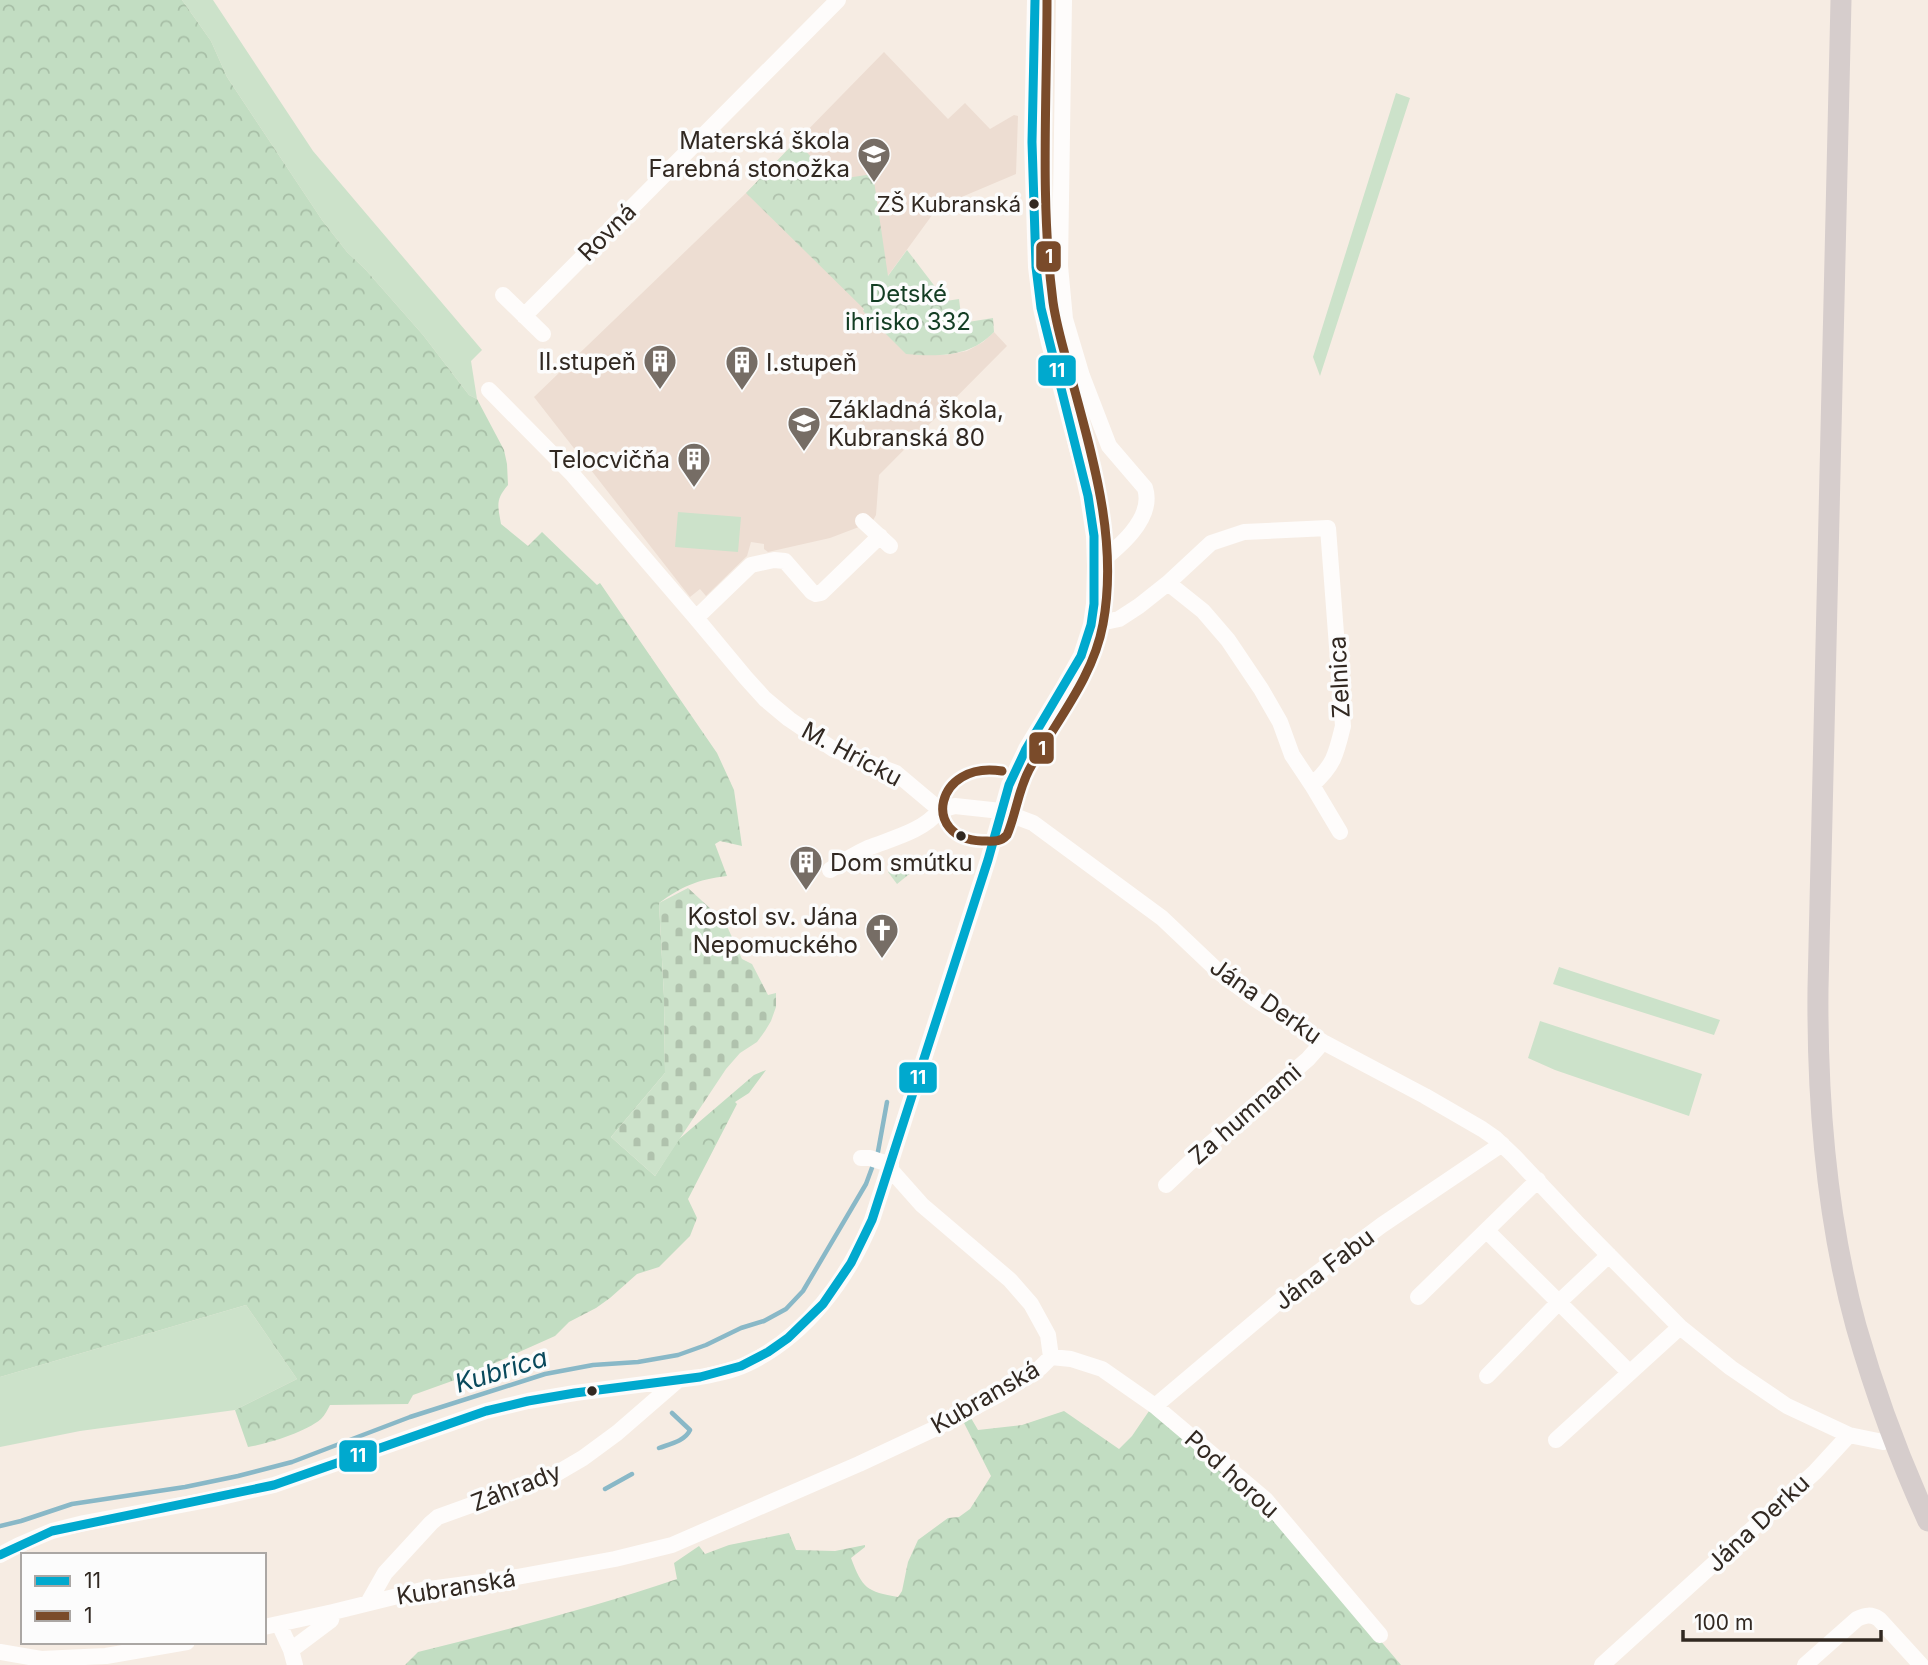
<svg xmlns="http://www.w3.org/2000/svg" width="1928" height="1665" viewBox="0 0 1928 1665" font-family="Inter,sans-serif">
<defs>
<pattern id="forest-crowns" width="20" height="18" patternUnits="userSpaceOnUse" patternTransform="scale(1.75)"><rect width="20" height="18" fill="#c2ddc2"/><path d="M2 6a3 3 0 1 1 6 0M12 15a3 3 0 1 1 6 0" fill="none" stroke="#a7bea6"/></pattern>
<pattern id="cemetery-stones" width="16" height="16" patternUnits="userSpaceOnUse" patternTransform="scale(1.75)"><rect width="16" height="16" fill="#cce2ca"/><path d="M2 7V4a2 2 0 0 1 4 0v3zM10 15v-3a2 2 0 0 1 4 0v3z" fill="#b0c2ad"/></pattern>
<pattern id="park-crowns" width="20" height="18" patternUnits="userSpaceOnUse" patternTransform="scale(1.75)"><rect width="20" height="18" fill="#cce2ca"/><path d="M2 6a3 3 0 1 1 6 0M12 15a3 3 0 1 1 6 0" fill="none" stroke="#b0c2ad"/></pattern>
</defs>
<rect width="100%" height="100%" fill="#f6ece3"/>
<path fill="#edddd2" d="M884,52L948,119L965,103L990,129L1014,115L1018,116L1016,174L938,207L863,310L924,355H945L967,351L983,342L994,332L1007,346L879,475L876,515L872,522L830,538L768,552L764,549V544L751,542L747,556L706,596L700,589L690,597L534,397L746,193Z"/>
<path fill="#cce2ca" d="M182,0H213L313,151L482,350L471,361L477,399L469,395L423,335L365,269L347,252L322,220L227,77L211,41Z
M1396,93L1410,98L1320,376L1313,357Z
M678,512L741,517L738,552L675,547Z
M1559,967L1720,1020L1714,1035L1553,984Z
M1540,1021L1702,1074L1689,1116L1555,1070L1528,1058Z
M246,1305L297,1379L235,1410L80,1431L0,1447V1377Z"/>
<path fill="url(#forest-crowns)" d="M0,0H182L211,41L227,77L322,220L347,252L365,269L423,335L469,395L477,399L504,450L507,464L508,485C495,500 498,506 501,524L528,546L542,532L597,585L600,583L717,753L734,790L742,846L720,841L715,844L727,876C696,880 683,886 659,903L664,997L665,1073L611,1137L655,1176L678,1140L754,1075L766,1070L749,1093L735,1102L737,1104L688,1199L697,1218L690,1236L659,1267L637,1274L610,1298L596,1308L569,1322L555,1336L466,1376L413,1395L408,1404L330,1405C328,1409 325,1415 321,1419C306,1432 267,1444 248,1447L235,1410L297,1379L246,1305L0,1377Z
M1064,1411L1119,1449L1132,1436L1149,1411L1272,1513L1401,1665H405L418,1652C505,1630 592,1608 677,1579L674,1563L699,1546L705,1554L729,1545L789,1533L796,1550L835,1551L865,1545V1547L851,1558C862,1588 867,1592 898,1597L902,1591L908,1562L918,1540L948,1518L959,1517L970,1509L991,1476L964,1423L971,1418L978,1430L1022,1425Z"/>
<path fill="url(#cemetery-stones)" d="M688,888L725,922L742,959L752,964L768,995L776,993V1007L771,1021L765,1031L757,1042L740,1053L726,1069L655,1176L611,1137L665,1073L664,997L659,903Z"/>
<path fill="url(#park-crowns)" d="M796,141L833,180L873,174L888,276L907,250L946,301L959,299L962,323L993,318L994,332C970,357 939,357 906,354L863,311L864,309L746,193Z
M909,856L918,867L897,884L888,872Z"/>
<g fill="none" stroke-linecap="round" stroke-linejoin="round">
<path stroke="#89b8c7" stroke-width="4.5" d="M877,1157L887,1102
M659,1448C670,1444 685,1441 690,1430L672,1413
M605,1489L632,1474
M0,1526L21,1521L72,1504L185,1487L238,1476L292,1462L410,1417L545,1374L593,1365L638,1362L678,1355L706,1345L741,1328L764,1321L786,1309L803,1291L866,1184L873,1165"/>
<path stroke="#fefcfb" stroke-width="16" d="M1064,0L1060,266L1065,319L1082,376L1109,446L1145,488C1155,519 1117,549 1095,566
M503,295L543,334
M524,316L838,0
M489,390L573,475L696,618L746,678L765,699L789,719L833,749L896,773L940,810L955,806L1001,811L1033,823L1162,918L1220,973L1255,999L1323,1042L1425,1096L1482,1129L1495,1138L1514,1156L1579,1225L1680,1327L1731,1368L1787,1406L1849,1435L1883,1442L1893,1438
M863,521L890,546
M696,618L751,565L774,560L785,561L812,592L816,594L821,593L880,536
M1091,625L1119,619L1139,606L1168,583L1211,543L1244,532L1328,528L1343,726C1336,755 1334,765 1312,785L1292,755L1280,722L1261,689L1228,640L1203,611L1168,583
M1312,785L1340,832
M830,870C842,862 855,854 868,848C893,838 922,832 940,810
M861,1158H870L891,1165
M890,1169L922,1205L1010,1280L1031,1304L1048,1335L1051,1357
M1166,1185L1203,1150L1308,1059L1323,1042
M1487,1231L1629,1372
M1418,1297L1538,1180
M1051,1357L1071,1359L1102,1369L1155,1406L1265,1499L1380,1635
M1487,1376L1559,1302L1609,1255
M1155,1406L1277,1303L1382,1225L1502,1144
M1556,1440L1680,1327
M0,1555L19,1545L52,1531L84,1523L213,1499L274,1485L486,1411L528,1401L575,1393L700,1377C716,1374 732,1371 747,1364C806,1336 848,1279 872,1220L988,860L1009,785L1026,749L1063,688L1081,656L1091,625L1094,604L1095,566L1094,536L1088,496L1079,456L1049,343L1041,308L1036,267L1032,142L1035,0
M368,1603L385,1573L431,1523L438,1517L554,1475L583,1458L617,1433L677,1381
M279,1624L291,1650L295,1665
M264,1627L333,1612L422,1590L517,1577L615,1559L672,1545L859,1464L934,1429L1000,1394L1040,1368L1051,1357
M291,1650L331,1620L333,1612
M0,1652L41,1659L106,1656L187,1642
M1602,1665L1815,1472L1849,1435
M1805,1665L1857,1619C1866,1615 1871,1614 1879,1619L1921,1665"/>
<path stroke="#d6cdcc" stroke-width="21" d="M1841,0L1818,989C1817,1102 1826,1216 1856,1326C1875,1393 1899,1458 1928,1521"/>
<defs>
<path id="bus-1" d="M0,1555L52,1531L274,1485L486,1411L528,1401L575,1393L700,1377L741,1366L768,1352L788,1338L823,1304L851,1263L872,1220L988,860L1009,785L1026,749L1081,656L1091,625L1094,604V536L1088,496L1041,308L1036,267L1032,142L1035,0"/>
<path id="bus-2" d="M1002,771C935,760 920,839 982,841C992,841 1000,843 1007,835C1016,814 1018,791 1029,770C1055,722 1093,679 1103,624C1118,543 1094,462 1073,384C1066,357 1057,330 1053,302C1040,202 1047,101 1047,0"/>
</defs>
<use href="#bus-1" stroke="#fcfcfc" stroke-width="14"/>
<use href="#bus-2" stroke="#fcfcfc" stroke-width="14"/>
<use href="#bus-1" stroke="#00a9ce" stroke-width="9"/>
<use href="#bus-2" stroke="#7a4b2a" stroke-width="9"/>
</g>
<defs>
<symbol id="school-pin" viewBox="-11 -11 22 30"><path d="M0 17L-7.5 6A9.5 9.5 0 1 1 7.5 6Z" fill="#766d65" stroke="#fcfcfc"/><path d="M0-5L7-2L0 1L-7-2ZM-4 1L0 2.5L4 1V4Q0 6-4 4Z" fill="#fff"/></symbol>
<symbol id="building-pin" viewBox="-11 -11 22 30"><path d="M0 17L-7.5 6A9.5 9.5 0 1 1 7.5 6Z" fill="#766d65" stroke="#fcfcfc"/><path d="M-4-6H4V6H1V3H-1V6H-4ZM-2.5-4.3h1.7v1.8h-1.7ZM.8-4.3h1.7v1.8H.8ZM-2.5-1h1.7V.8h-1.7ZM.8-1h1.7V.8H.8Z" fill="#fff"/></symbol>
<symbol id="church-pin" viewBox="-11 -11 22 30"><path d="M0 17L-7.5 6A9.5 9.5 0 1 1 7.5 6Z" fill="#766d65" stroke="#fcfcfc"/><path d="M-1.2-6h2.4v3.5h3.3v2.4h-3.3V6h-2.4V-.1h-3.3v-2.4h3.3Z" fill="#fff"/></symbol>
</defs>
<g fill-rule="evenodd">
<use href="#school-pin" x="855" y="135" width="38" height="52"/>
<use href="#building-pin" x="641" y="342" width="38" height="52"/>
<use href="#building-pin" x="723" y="343" width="38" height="52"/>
<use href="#school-pin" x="785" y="404" width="38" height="52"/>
<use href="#building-pin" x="675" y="440" width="38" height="52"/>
<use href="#building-pin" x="787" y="843" width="38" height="52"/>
<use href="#church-pin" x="863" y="911" width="38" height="52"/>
</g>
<g fill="#312821" stroke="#fcfcfc" stroke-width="2.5">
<circle cx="1034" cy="204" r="6"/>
<circle cx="961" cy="836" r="6"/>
<circle cx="592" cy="1391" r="6"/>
</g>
<g text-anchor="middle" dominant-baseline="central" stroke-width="7" stroke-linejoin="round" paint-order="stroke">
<g font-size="22" fill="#312821" stroke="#fcfcfc" text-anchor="end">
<text x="1021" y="204">ZŠ Kubranská</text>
</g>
<g font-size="24" fill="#312821" stroke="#fcfcfc" text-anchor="end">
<text x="850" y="140">Materská škola<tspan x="850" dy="28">Farebná stonožka</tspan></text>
<text x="636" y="361">II.stupeň</text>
<text x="766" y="362" text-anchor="start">I.stupeň</text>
<text x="828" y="409" text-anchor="start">Základná škola,<tspan x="828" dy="28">Kubranská 80</tspan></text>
<text x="670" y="459">Telocvičňa</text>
<text x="830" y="862" text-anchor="start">Dom smútku</text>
<text x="858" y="916">Kostol sv. Jána<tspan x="858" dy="28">Nepomuckého</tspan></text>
</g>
<g font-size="24" fill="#312821" stroke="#fcfcfc">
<text transform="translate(607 232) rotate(-45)">Rovná</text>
<text transform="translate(1339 677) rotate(-93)">Zelnica</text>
<text transform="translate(852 754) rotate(28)">M. Hricku</text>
<text transform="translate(1266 1001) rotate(35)">Jána Derku</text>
<text transform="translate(1245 1114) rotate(-41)">Za humnami</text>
<text transform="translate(1324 1269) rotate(-37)">Jána Fabu</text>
<text transform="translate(985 1397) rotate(-30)">Kubranská</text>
<text transform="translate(1232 1474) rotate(42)">Pod horou</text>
<text transform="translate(516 1487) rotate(-21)">Záhrady</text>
<text transform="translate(1758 1523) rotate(-43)">Jána Derku</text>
<text transform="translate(456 1587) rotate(-9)">Kubranská</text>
</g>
<g font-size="24" fill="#133d23" stroke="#fcfcfc">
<text x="908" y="293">Detské<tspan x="908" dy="28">ihrisko 332</tspan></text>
</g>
<g font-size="26" font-style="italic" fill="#09495c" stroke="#fcfcfc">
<text transform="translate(501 1370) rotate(-17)">Kubrica</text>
</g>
</g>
<g stroke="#fcfcfc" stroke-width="2.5">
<rect x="1035" y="240" width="27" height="33" rx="7" fill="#7a4b2a"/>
<rect x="1037" y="354" width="40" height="33" rx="7" fill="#00a9ce"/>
<rect x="1028" y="731" width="27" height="34" rx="7" fill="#7a4b2a"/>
<rect x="898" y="1061" width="40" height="33" rx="7" fill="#00a9ce"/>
<rect x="338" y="1439" width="40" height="34" rx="7" fill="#00a9ce"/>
</g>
<g font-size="19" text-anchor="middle" font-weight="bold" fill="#fff">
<text x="1049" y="263">1</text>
<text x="1057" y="377">11</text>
<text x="1042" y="755">1</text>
<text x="918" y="1084">11</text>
<text x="358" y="1462">11</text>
</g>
<rect x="21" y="1553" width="245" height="91" fill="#fcfcfc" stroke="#aba7a4" stroke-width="2"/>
<rect x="35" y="1576" width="35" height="10" fill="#00a9ce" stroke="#aba7a4" stroke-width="2"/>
<text x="84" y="1588" font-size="21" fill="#312821">11</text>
<rect x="35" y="1611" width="35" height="10" fill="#7a4b2a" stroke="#aba7a4" stroke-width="2"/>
<text x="84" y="1623" font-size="21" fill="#312821">1</text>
<path d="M1683 1630v10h198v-10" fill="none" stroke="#312821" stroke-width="3.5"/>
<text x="1694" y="1630" font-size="21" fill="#312821" stroke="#fcfcfc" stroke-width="5" paint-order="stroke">100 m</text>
</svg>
